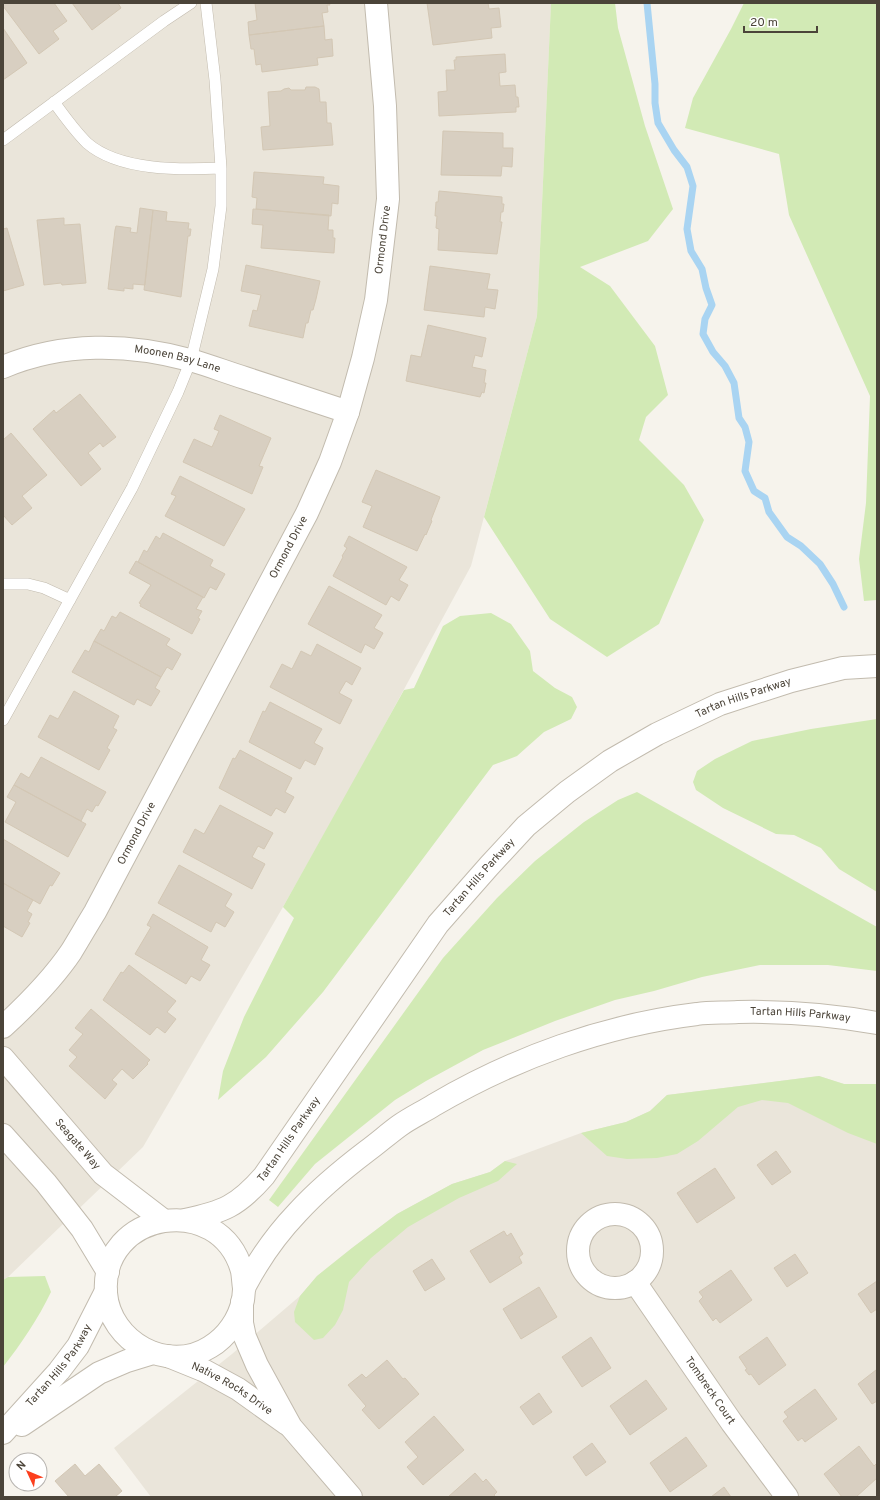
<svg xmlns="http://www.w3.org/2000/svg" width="880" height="1500" viewBox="0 0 880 1500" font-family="Overpass,sans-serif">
<rect width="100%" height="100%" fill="#f6f3ec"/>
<path fill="#eae5da" d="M3,3H551L537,316L471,566L358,774L283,907L143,1147L8,1277L3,1280Z
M819,1076L844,1084H877V1497H151L114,1448L232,1354L300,1296L317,1276L352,1248L397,1214L452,1184L490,1172L505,1161L581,1133L626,1122L650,1111L667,1095Z"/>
<path fill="#d2eab5" d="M551,3H615L618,28L645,126L673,209L648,241L580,267L610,286L655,346L668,395L646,417L639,440L684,485L704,520L659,624L607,657L550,619L484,517L537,316Z
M744,3H877V600L864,601L859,559L866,503L870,396L789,215L779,154L685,128L693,98L731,29Z
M491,613L511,624L530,651L533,671L555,688L572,697L577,707L571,719L544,732L517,756L493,765L323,992L266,1057L218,1100L223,1071L244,1017L294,918L283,907L404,690L414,688L443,626L460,616Z
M877,719V892L839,869L821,848L794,835L776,834L723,808L696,790L693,782L697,771L715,759L752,741L811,729Z
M637,792L877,927V971L828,965H760L702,977L654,991L615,1000L555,1021L483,1050L426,1081L395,1100L315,1164L278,1207L269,1200L443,958L497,898L535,861L584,822L618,800Z
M819,1076L844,1084H877V1144L848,1133L788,1103L762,1100L738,1107L698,1141L677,1154L657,1158L627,1159L607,1156L581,1133L626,1122L650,1111L667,1095Z
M505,1161L517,1164L498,1181L459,1198L408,1227L371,1258L349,1282L343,1310L335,1325L323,1338L314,1340L295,1322L294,1312L300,1296L317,1276L352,1248L397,1214L452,1184L490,1172Z
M45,1276L51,1292C38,1319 21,1344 3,1367V1280L8,1277Z"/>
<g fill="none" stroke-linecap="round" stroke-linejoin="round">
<path stroke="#a9d4f2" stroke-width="7" d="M647,3L655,84V103L658,123L674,150L687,167L693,186L687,229L691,251L702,269L706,288L712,305L705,319L703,334L713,352L725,366L734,383L739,418L745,427L749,442L745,471L754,491L765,498L769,512L787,537L801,546L820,564L833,584L844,607"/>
</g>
<path fill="#d8cfc1" stroke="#d3c7b4" d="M3,3H54L67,21L53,31L59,39L39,54L3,6Z
M72,3H118L121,8L92,30Z
M255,3H329L330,5H327L328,12L322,13L324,26L249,35L248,22L257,20Z
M427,3H488L489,9L499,8L501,27L491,28L492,38L433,45Z
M324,26L325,40L332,39L333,56L317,58L318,65L262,72L261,64L256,65L254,49H251L249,35Z
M3,28L27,63L3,80Z
M505,54L506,72L499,73L500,86L515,85L516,97H518L519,107H516V112L439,116L438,92L447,91L446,70H455L454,60H456V57Z
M306,87H315L319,89L320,102H326L327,123H331L333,145L263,150L261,127L270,126L268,92L281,91L284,89L289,88L291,90H305Z
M443,131L503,133V148H513L512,167L502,166L501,176L441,175Z
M254,172L324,177L323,184L339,186L338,204L332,203L331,216L256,209L257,198L252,197Z
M439,191L502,197V204H504L503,212H501L500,222H502L497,254L438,250L439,229L436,228L437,216H435L436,202H438Z
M140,208L153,210L145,285L133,284V289L124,288V291L108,289L115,230L116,226L131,228L130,232L137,233Z
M253,209L329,215L328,230H333V238H335L334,253L261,248L263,225L252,224Z
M153,210L167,212L166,221L189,223L188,229H191L190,236H188L181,297L144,290Z
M64,218V225L80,224L86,283L62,285L61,283L44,285L37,220Z
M7,228L24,285L3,291V229Z
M246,265L320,281L316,299L313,310H311L308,323H306L303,338L249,326L253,310L257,311L261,295L241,291Z
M430,266L490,274L487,289L498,290L495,309L485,307L484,317L424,310Z
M428,325L486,338L482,357L475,355L472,367L486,370L484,383H486L484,393L482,392L480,397L406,381L411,355L421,357Z
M80,394L116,437L103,447L100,443L88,453L101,469L81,486L33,429L54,410L56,413Z
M220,415L271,438L259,466L263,467L252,494L183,462L194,439L212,447L219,431L214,429Z
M11,433L47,475L22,496L32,508L12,525L3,515V440Z
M376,470L440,497L431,520L432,521L426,535L425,534L417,551L363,527L372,506L362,502Z
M180,476L245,509L224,546L165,516L176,496L171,494Z
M163,533L213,560L210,566L225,574L216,590L210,587L204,598L138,562L144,550L147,552L156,536L160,539Z
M349,536L407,567L399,580L408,585L399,601L391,596L386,605L333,576L343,557L342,556L347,548L344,546Z
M136,561L203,597L196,609L202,611L198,618L200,619L192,634L140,606L141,604L139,603L151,585L129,573Z
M329,586L382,615L374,628L383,633L374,649L365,644L361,653L308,624Z
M120,612L170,639L166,645L181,654L172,670L167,667L161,677L94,641L101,629L104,631L112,616L116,618Z
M94,641L161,677L155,688L160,691L151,706L137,699L134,705L72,672L85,650L89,652Z
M317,644L361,668L352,685L346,681L339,693L352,700L340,724L270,687L282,664L292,669L301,651L311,656Z
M74,691L119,716L113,728L117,730L107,748L110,750L99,770L38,737L50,715L58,719Z
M270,702L322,729L314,743L323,748L315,765L305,760L300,769L249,742L263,711L265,712Z
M240,750L292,778L285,792L294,797L285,813L276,808L271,816L219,788L233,758L235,759Z
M41,757L106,792L98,806L96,805L92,812L87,809L81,821L14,785L21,773L29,778Z
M14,785L86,824L68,857L5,822L16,802L7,797Z
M220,805L273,833L264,849L258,846L252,857L265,864L252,889L183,852L195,829L204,834Z
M3,839L60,873L52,886L50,885L40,904L3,883Z
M179,865L232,894L225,906L234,912L225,927L216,922L211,932L158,903Z
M3,883L33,900L27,911L32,914L28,922L30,923L22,937L3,926Z
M153,914L208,947L201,960L210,965L200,981L191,976L186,984L135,954L151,927L147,925Z
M129,965L176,1001L167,1012L176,1019L165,1033L157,1027L150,1035L103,1000L121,972L123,973Z
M91,1009L150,1060L147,1063L148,1064L133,1079L122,1069L112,1080L117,1084L105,1099L69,1066L77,1057L69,1050L83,1034L75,1028Z
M776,1151L791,1172L772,1185L757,1165Z
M715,1168L735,1198L697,1223L677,1193Z
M504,1231L507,1236L511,1233L523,1254L519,1257L522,1263L490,1283L470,1251Z
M795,1254L808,1273L787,1287L774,1268Z
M432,1259L445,1279L425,1291L413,1271Z
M731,1270L752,1300L720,1323L716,1318L713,1321L699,1301L703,1297L699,1292Z
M877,1281V1309L871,1313L858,1294Z
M539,1287L557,1317L521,1339L503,1309Z
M591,1337L611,1368L582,1387L562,1357Z
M767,1337L786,1365L759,1385L751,1374L749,1375L745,1370L747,1369L739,1357Z
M387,1360L403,1379L405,1378L419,1394L379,1429L362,1410L366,1406L348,1385L362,1374L366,1378Z
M876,1370L877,1401L872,1404L858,1384Z
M646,1380L667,1409L630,1435L610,1406Z
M815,1389L837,1419L805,1442L802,1438L798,1441L783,1421L788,1417L784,1412Z
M539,1393L552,1412L533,1425L520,1407Z
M434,1416L464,1450L423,1485L407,1467L418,1457L405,1442Z
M686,1437L707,1466L670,1492L650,1463Z
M592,1443L606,1462L586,1476L573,1457Z
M859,1446L874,1466L877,1463V1478L856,1497H842L824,1474Z
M75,1464L85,1476L99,1464L122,1491L115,1497H69L55,1481Z
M475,1473L483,1482L486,1479L497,1492L494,1495L496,1497H448Z
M724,1487L731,1497H711Z"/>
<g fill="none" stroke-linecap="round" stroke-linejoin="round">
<defs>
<path id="service" d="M54,102C64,116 75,131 87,143C119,171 181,170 221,168
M3,140L164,21L191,3
M3,584H28L44,588L70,600
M3,720L132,488L178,392L191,360L213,269L221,206V168L215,80L206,3"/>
<g id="minor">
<path id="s1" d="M3,367C62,342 128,343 190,360C208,365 226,372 245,378C279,389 314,401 348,412"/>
<path id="s2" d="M3,1027C28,1004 52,980 71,952C79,939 87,925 95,912L307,513L330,462L348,412L363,358L376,300L388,199L385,106L376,3"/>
<path id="s3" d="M3,1058L103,1174L163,1220"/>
<path d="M3,1135L46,1183L82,1229L108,1272"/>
<circle cx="615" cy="1251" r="37"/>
<path id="s4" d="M635,1282L732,1423L787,1497"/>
<path d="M242,1302V1323L245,1337L257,1365L291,1427L351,1497"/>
<path id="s5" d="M168,1356L205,1371L238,1389L287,1424"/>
<path d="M22,1425L99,1373L127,1361L153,1353"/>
<path id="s6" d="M3,1433L59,1371L78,1346L106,1291"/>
</g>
<g id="tertiary">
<path id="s7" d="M185,1220C223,1212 238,1206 264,1176L438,924L489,866L526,826L567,792L610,761L657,734L720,704L791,681L843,668L877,666"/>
<path id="s8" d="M244,1288C243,1282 243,1276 242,1271C220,1191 100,1211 106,1293C110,1342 168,1374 210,1347C227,1337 239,1319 243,1300C244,1294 243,1289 246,1284C260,1258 277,1234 297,1213C318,1190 342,1170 367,1151C378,1143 388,1134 399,1126C410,1118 423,1112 434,1105C514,1058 605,1025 697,1014C710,1012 724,1013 738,1012C786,1011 829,1014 877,1023"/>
</g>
</defs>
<use href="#service" stroke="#c2bbae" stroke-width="12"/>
<use href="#minor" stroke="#c2bbae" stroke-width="24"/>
<use href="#tertiary" stroke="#c2bbae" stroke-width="24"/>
<use href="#service" stroke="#fff" stroke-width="11"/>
<use href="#minor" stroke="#fff" stroke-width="22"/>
<use href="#tertiary" stroke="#fff" stroke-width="22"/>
</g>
<g text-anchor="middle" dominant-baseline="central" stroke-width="3.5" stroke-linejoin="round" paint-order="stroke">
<g font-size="11" fill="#4b4439" stroke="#fff">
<text stroke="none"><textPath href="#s2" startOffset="885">Ormond Drive</textPath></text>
<text stroke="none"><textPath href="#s1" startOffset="178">Moonen Bay Lane</textPath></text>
<text stroke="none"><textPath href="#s2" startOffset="561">Ormond Drive</textPath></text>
<text stroke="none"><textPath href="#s7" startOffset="785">Tartan Hills Parkway</textPath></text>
<text stroke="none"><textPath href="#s2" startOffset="237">Ormond Drive</textPath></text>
<text stroke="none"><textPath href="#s7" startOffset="461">Tartan Hills Parkway</textPath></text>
<text stroke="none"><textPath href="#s8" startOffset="1082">Tartan Hills Parkway</textPath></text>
<text stroke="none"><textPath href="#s7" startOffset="137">Tartan Hills Parkway</textPath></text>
<text stroke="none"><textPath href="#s3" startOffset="114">Seagate Way</textPath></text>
<text stroke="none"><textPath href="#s6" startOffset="88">Tartan Hills Parkway</textPath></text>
<text stroke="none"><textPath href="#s5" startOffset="72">Native Rocks Drive</textPath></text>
<text stroke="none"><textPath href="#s4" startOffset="132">Tombreck Court</textPath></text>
</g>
</g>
<rect width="880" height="1500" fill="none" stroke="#4b4439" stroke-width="8"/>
<g transform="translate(28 1472) rotate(314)"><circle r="19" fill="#ffffff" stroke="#b7b4b0"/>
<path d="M0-3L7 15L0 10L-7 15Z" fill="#fc3f1d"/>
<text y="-6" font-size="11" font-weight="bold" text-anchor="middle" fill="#4b4439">N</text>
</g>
<path d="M744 26v6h73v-6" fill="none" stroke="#4b4439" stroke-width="2"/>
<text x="750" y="26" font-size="12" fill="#4b4439" stroke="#ffffff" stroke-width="3" paint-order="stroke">20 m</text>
</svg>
